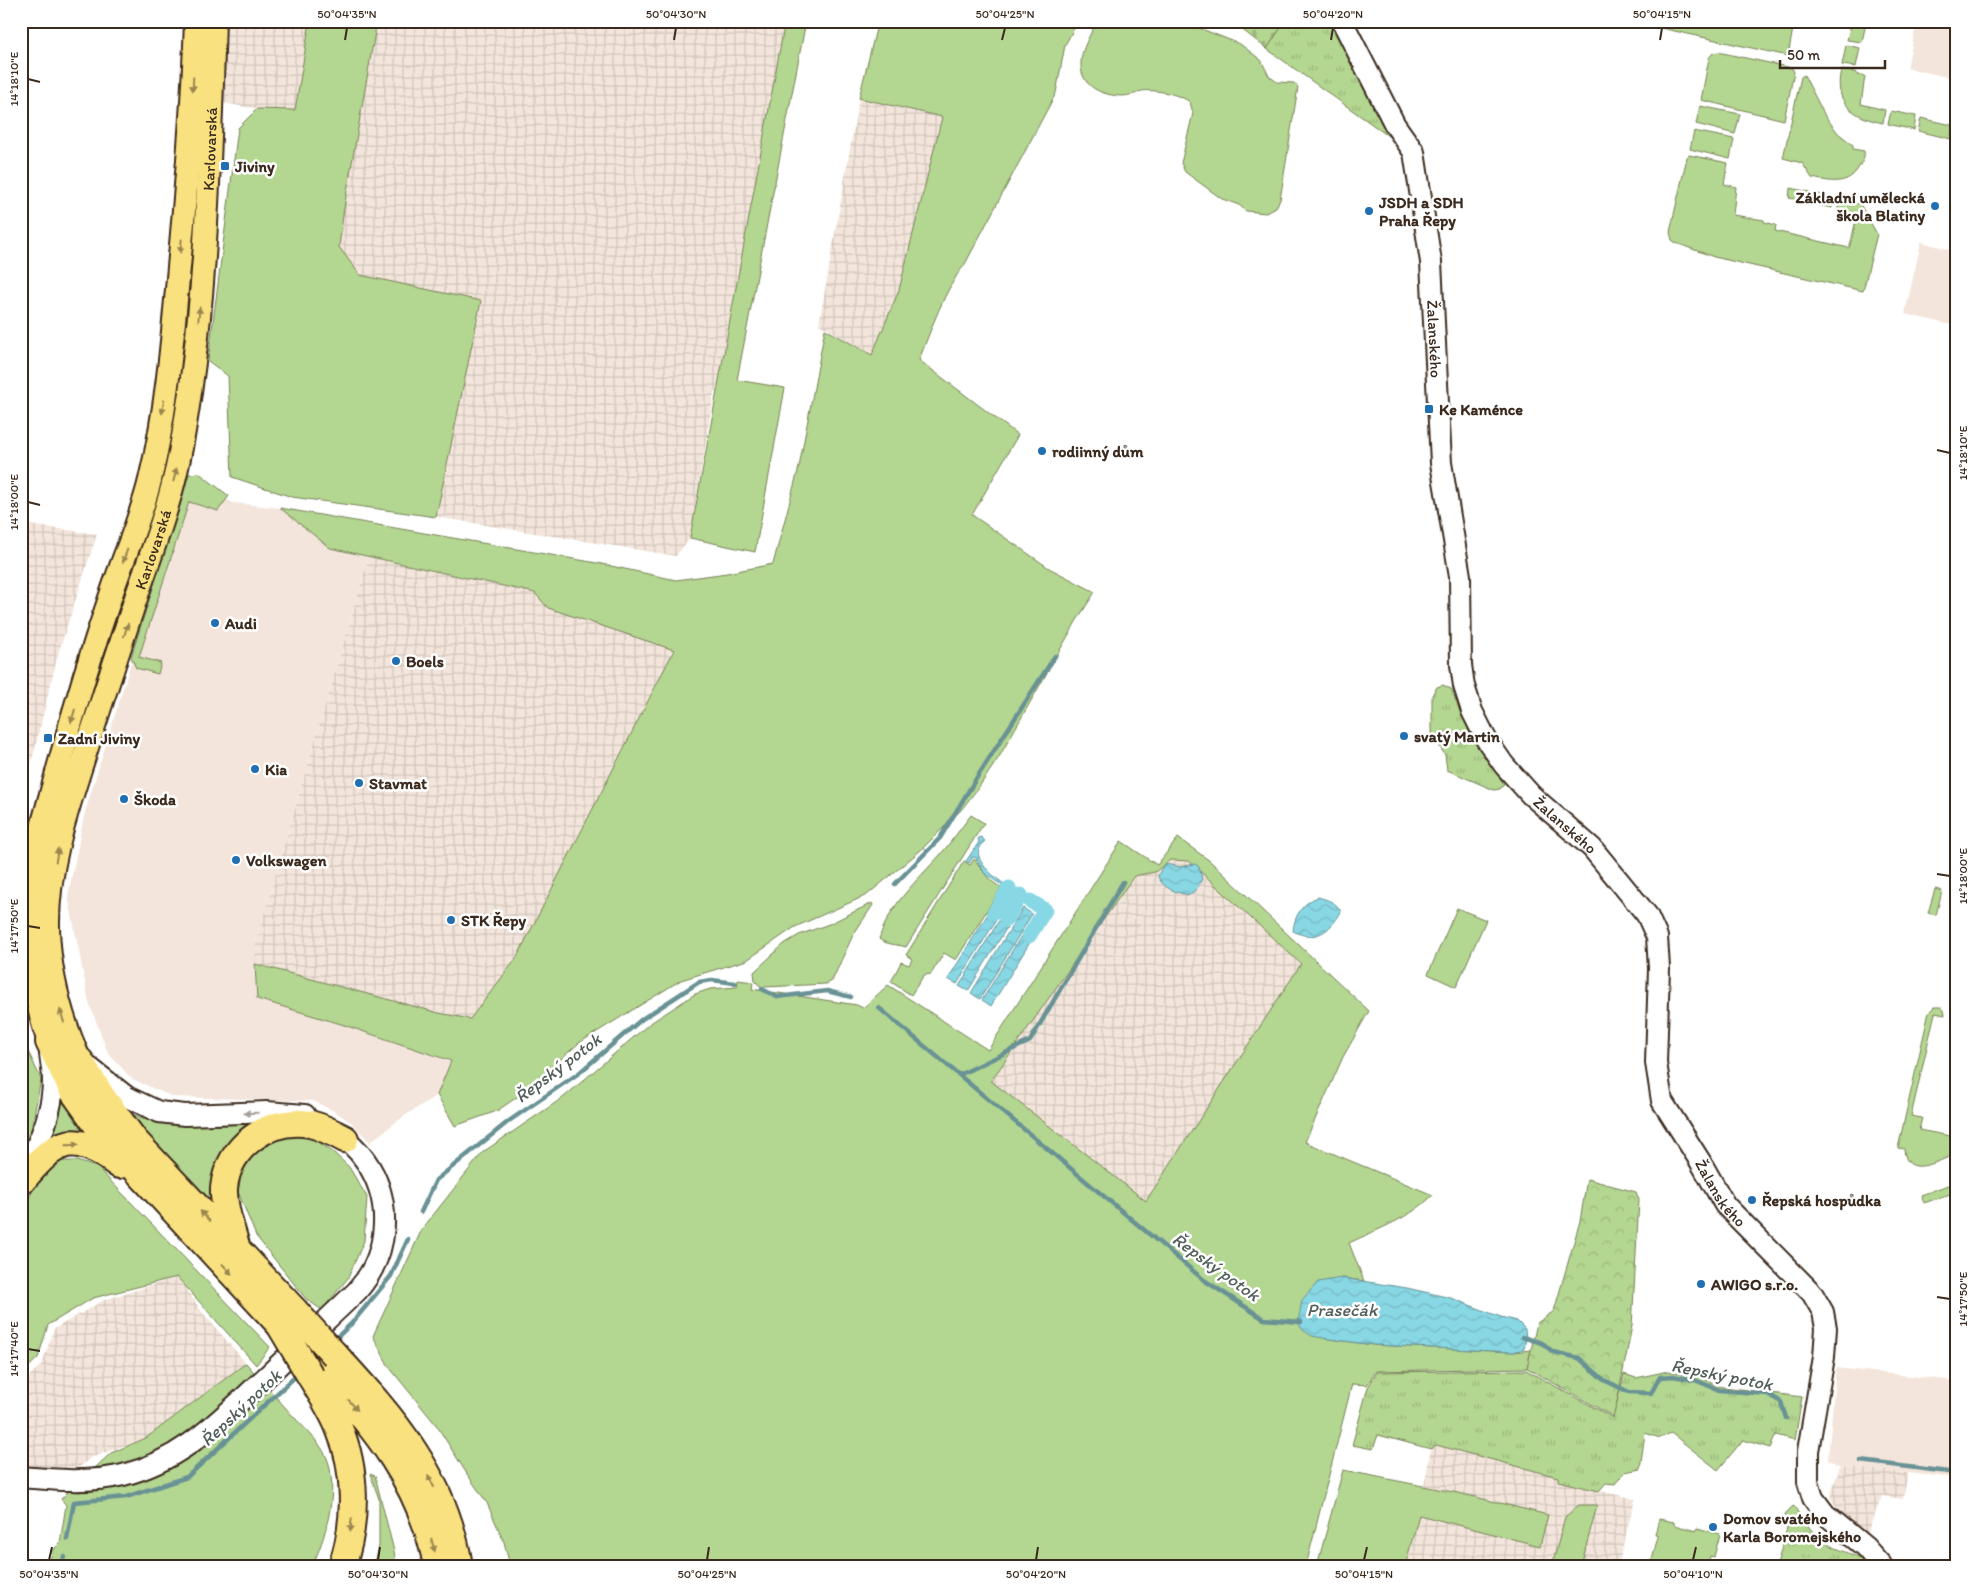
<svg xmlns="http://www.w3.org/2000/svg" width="1977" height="1587" viewBox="0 0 1977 1587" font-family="Itim,sans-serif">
<defs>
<pattern id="industrial-grid" width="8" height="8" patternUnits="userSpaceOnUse" patternTransform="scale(1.25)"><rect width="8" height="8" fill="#f3e5db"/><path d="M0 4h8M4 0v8" fill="none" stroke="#d1c5bc"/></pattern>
<pattern id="forest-crowns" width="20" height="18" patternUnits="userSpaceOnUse" patternTransform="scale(1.25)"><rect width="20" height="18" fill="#b3d690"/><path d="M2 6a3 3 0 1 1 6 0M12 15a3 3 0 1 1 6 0" fill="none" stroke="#9bb87c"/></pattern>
<pattern id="cemetery-stones" width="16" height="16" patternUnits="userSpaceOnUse" patternTransform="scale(1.25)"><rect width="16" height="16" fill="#b3d690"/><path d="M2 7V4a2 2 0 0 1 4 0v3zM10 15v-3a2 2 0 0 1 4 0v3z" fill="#9bb87c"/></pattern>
<pattern id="park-tufts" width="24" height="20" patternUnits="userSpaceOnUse" patternTransform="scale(1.25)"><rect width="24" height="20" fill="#b3d690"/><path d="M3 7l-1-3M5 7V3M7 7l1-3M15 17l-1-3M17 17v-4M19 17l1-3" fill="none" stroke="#9bb87c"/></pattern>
<pattern id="water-waves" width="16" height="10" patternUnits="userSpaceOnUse" patternTransform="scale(1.25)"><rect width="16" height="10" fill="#88d7e4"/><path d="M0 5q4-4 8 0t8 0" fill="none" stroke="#76b9c3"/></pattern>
</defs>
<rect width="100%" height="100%" fill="#fff"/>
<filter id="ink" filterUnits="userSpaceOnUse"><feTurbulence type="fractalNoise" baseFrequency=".02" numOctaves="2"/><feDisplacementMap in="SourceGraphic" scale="10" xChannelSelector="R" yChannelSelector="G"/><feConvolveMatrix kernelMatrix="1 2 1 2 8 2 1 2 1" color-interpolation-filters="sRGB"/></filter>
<g filter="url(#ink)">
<path fill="#f3e5db" d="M1917,21H1956V79L1907,68Z
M1921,242L1956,251V326L1905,314Z
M188,478L233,503L280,508L330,548L369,557L256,941L255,964L257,999L341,1024L452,1062L437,1095L403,1117L370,1142L352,1123L334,1111L313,1101L173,1097L132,1079L108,1053L89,1003L68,895L85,812Z
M1836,1368L1956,1381V1478L1840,1466L1828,1459Z"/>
<path fill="url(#industrial-grid)" d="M225,21H310L295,110L257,109L218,102Z
M377,21H785L718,383L714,393L690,538L676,556L436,517L481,301L360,275L339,247L344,208Z
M859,98L942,117L899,290L872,355L819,324Z
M21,524L97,534L58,654L25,789H21Z
M369,557L535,593L548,608L674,649L516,959L470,1019L439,1013L255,964L256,941Z
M1170,860L1189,861L1301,964L1146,1201L991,1081L1134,876L1155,872Z
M178,1277L202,1312L246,1363L146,1438L90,1458L71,1475L36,1471L21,1466V1384L42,1364L54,1329L104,1300Z
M1436,1445L1559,1477L1558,1481L1635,1499L1618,1566H1405L1419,1515L1539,1546L1548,1516L1463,1494L1424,1486L1431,1449Z
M1840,1466L1908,1473L1903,1499L1882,1496L1867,1534L1839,1511L1830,1497Z"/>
<path fill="#b3d690" stroke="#778057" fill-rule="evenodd" d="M310,21H377L344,208L339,247L360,275L481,301L436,517L292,497L232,477L228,376L208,361L238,128L257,109L295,110Z
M785,21H806L737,380L785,388L755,552L690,538Z
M878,21H1078L1065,45L1056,93L965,264C944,290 931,330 919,360L1018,435L972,515L1049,568L1095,592L1077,620L999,757L979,787L961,810L921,850L867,895L795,927L747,960L681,980L579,1043L520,1095L497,1111L455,1126L437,1095L451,1061L341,1024L257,999L255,964L439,1013L470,1019L516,959L674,650L548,608L535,593L330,548L280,508L597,563L676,580L727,573L773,564L799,467L825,329L872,355L899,290L942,117L859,98Z
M1097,21H1181L1240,44L1261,60L1269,76L1277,82L1294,83L1298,87L1280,200L1276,207L1266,213L1246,211L1239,205L1222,199L1185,172L1181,163L1193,113L1190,102C1179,94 1155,89 1141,91C1135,93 1129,96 1123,96C1103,96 1081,87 1081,65C1080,50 1091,34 1097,21Z
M1629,21H1787L1794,23L1788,56Z
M1852,21L1866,23L1862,42L1847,40Z
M1846,45L1860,48L1856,67L1842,65Z
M1718,52L1792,68L1794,72L1784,120L1701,100L1709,58L1713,53Z
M1841,70L1855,72L1857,75L1865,76L1861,104L1885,110L1883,123C1853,117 1833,103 1841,70Z
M1804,75L1825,116L1838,133L1853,145V149L1864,151C1865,158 1863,161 1859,167C1848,186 1831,182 1812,178L1802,163L1783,158L1801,77Z
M1700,106L1740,114L1735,134L1696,124Z
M1891,111L1916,116L1914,130L1888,124Z
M1921,118L1952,125L1951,139L1918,131Z
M1694,131L1734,139L1730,159L1690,149Z
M1689,155L1728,163L1724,184L1736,187L1733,215L1764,220V222L1776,225L1775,231L1849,248L1852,238L1857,214L1838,209L1839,199L1860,204L1877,234L1863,291L1714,257L1676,243L1672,240L1670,232L1687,157Z
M1790,188L1810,192L1808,202L1789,198Z
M1815,193L1834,198L1832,208L1813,204Z
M199,473L229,496L218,511L189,502L139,657L161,663L158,674L136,668L131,657L189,474Z
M971,815L984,823L906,947C896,944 887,945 879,939C890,904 916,882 940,855C951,842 961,828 971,815Z
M1178,838L1210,861L1369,1011L1343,1057L1305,1142L1433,1195C1411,1218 1378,1229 1349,1243L1364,1281L1342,1278L1329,1339L1374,1345L1513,1352L1531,1350L1527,1368L1376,1371L1367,1385L1352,1384L1306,1566H510L504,1542L487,1503L467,1474L437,1426L389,1367L373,1336L422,1229L483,1152L564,1097L649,1024L695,994L710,989L737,987L738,980L753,982L752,989L857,1005L863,1008L888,985L988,1050L1121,841L1157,865ZM1170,860L1189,861L1301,964L1146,1201L991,1081L1134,876L1155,872Z
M974,859L989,879L1001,888L956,960L944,953L931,974L924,975L911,995L891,982L901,962L909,965L912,959L906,955L964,861L970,865Z
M1935,889L1942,891L1936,915L1928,913Z
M872,903L873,905L853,935L832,981L826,984L765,987L760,986L755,981L754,972L784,944L799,935L829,924Z
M1457,908L1486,920L1456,987L1428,974Z
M1934,1007H1940L1944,1010L1945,1015L1935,1013L1911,1116L1922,1118L1919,1130L1956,1137V1154C1938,1161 1906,1180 1904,1149L1898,1148L1929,1012Z
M26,1047L41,1079L31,1131L21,1151V1069Z
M60,1092L93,1138L45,1142Z
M123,1110C164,1131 204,1125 249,1124L250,1125L213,1211Z
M279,1136H310L333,1152L349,1167L367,1197L364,1241L348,1278L322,1310L306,1299L256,1236L238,1192L242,1161Z
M59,1161H77L97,1167L270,1347L256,1365L177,1277L93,1298L48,1325L38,1358L21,1374V1216L37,1181Z
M1956,1182V1192L1924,1203L1921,1195Z
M246,1363C261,1381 277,1398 292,1415C305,1429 324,1445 329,1464C337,1496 326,1537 312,1566H49L52,1551L60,1543L66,1505L61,1499L69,1491L81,1492L83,1479L111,1453L146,1438Z
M1343,1470L1463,1494L1548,1515L1540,1546L1419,1515L1405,1566H1317Z
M370,1474L375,1476L394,1551L396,1566H374L379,1546V1499Z
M1579,1505H1597L1581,1566H1552L1565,1517Z
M1659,1519L1674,1522V1525L1696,1531L1697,1528L1720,1534L1714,1557L1710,1556L1708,1566H1647L1648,1563L1651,1564L1658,1536L1655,1535Z"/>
<path fill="url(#forest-crowns)" stroke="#778057" d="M1587,1179L1636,1192L1639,1200L1632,1326L1614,1417L1527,1368L1537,1323L1554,1311L1580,1221Z"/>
<path fill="url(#cemetery-stones)" stroke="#778057" d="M1231,21H1285L1267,49Z"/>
<path fill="url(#park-tufts)" stroke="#778057" d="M1285,21H1331L1366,84L1391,138L1267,49Z
M1443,685L1451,689L1471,736L1504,784L1500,789L1494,790L1447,770L1445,755L1432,734V695L1437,687Z
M1526,1370L1613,1418L1624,1374L1636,1378L1668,1371L1700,1376L1716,1386L1802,1397L1795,1440L1776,1435L1770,1448L1743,1440L1718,1470L1671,1433L1660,1438L1645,1433L1640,1469L1625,1472L1615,1484L1606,1483L1599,1491L1558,1481V1477L1436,1445L1431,1449L1378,1435L1373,1449L1352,1445L1368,1387L1377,1372Z
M1794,1506C1802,1519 1812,1533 1825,1542C1839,1552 1858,1553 1870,1566H1774L1777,1565L1788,1524L1785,1515Z"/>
<path fill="url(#water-waves)" stroke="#699295" d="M981,837L985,841C955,864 1036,903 1051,912L1049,916L985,874L975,857H973L969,863L966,861L979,842L978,838Z
M1165,864L1180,867L1195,864L1199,867L1202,879L1198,887L1190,895C1177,893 1164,889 1158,877L1161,869Z
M1000,894L1009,899L957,984L948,979Z
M1318,897C1328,900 1337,902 1341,912C1330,931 1316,943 1293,931C1294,916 1303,902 1318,897Z
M1011,901L1020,906L968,991L959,986Z
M1023,908L1032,914L980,999L971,993Z
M1034,915L1043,921L991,1006L982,1000Z
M1342,1278L1407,1288L1451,1298L1501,1317L1517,1321L1525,1329L1526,1338L1524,1349L1513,1352L1374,1345L1329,1339L1312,1336L1303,1330L1298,1323L1302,1300L1318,1282Z"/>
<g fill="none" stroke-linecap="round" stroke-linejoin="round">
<path stroke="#699295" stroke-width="4.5" d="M895,884L940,838L974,782L1055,656
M762,989L777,997L827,991L851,997
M879,1008L1204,1280L1264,1319L1301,1322
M959,1075L1030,1041L1123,882
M421,1212L436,1180L509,1121L579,1073L642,1019L699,982L712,980L735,983
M1522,1337L1542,1343L1553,1352L1579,1358L1604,1380L1629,1392L1651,1393L1660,1377L1673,1376L1695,1380L1719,1390L1768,1394L1781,1402L1786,1418
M333,1341L352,1323L391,1276L408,1239
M1861,1461L1956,1473
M67,1539L74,1502L126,1497L187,1477L298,1374
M21,1563L34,1565
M62,1566L64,1556"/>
<path stroke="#88d7e4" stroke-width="15" d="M994,913L1009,888
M1006,920L1021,895
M1029,936L1045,910L1030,901"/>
<defs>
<g id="secondary">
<path id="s1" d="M1342,21L1395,125L1414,152L1431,262L1441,463L1460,576L1461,665L1464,686L1472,711L1486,739L1504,765L1531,795L1592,848L1647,915L1657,937L1659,968L1656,1063L1662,1101L1700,1161L1725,1205L1812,1293L1823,1312L1826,1328L1824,1357L1808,1451V1482L1813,1498L1825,1514L1865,1547L1882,1566"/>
<path d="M90,1068L127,1097L159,1112L185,1115L267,1112L305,1115"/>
<path d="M25,1172C38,1143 53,1114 53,1081C53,1072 51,1063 50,1054"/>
<path d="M21,1477C55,1480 90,1483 123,1475C183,1460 219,1420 263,1380C294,1350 326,1321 357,1291C390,1254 393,1200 365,1160C357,1148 346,1139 334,1131"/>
</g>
<g id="primary">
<path d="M49,1042C31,990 24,937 31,882C36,842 49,803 59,765C75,706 93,647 113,589C125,553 141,518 150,480C166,414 172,345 178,278C186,192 193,107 196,21"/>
<path id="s2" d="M80,1061C61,1018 49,974 48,927C47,869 66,813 83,760C101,703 120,647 138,592C154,546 171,501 180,453C207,311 209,165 214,21"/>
</g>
<path id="highway" d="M49,1042L73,1091L104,1135L280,1325
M80,1061L103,1098L135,1141L295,1311
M21,1182C56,1140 72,1129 119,1165
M237,1249C232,1230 223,1208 224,1188C228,1146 269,1117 310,1124C323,1127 334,1133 345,1139
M335,1355C394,1419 445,1477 459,1566
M321,1368C375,1429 422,1483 437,1566
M311,1377C321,1394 332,1410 339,1428C357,1470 357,1523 342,1566"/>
</defs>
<use href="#secondary" stroke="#3b2a1e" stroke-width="24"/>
<use href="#primary" stroke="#3b2a1e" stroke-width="26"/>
<use href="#highway" stroke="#3b2a1e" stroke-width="30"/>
<use href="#secondary" stroke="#fff" stroke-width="20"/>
<use href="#primary" stroke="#fae180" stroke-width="22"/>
<use href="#highway" stroke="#fae180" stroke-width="26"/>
<defs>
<path id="highway-bridge" d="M295,1311L335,1355
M280,1325L311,1377"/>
</defs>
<use href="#highway-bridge" stroke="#3b2a1e" stroke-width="30" stroke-linecap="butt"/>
<use href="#highway-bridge" stroke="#fae180" stroke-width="26"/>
</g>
<defs><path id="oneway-solid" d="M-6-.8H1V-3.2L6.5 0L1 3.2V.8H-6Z" transform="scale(1.25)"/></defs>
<g fill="#9a864f">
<use href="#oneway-solid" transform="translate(193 84) rotate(92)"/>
<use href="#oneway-solid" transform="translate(181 246) rotate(96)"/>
<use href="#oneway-solid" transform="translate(199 314) rotate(-84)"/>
<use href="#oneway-solid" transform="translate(163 407) rotate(99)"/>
<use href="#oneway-solid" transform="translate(175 475) rotate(-76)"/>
<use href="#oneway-solid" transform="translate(125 556) rotate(110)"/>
<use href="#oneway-solid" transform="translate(126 630) rotate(-72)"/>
<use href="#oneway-solid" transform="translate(73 716) rotate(106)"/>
<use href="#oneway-solid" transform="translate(57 855) rotate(-79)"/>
<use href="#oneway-solid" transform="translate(62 1016) rotate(-107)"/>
<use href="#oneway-solid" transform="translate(72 1145) rotate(-1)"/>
<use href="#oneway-solid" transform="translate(205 1216) rotate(-133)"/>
<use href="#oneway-solid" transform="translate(227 1269) rotate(47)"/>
<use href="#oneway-solid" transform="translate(353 1405) rotate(49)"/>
<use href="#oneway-solid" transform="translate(431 1481) rotate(-116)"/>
<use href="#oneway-solid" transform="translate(351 1525) rotate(96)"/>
<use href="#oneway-solid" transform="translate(433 1545) rotate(75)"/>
</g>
<use fill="#a79f9a" href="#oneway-solid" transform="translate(251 1113) rotate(178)"/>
</g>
<path fill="none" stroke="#3b2a1e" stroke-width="2" d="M345,40L347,28M674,40L676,28M1002,40L1005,28M1331,40L1333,28M1660,40L1662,28M28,79L40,82M1937,450L1950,453M28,502L40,505M1937,874L1950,876M28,926L40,928M1937,1297L1950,1299M28,1349L40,1351M49,1560L52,1547M378,1560L380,1547M707,1560L709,1547M1036,1560L1038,1547M1364,1560L1367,1547M1693,1560L1696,1547"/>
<g fill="#1f6fb2" stroke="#fff" stroke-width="2">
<rect x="220" y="161" width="10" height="10" rx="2.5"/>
<circle cx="1935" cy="206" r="5"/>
<circle cx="1369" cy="211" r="5"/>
<rect x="1424" y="404" width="10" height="10" rx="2.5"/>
<circle cx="1042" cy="451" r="5"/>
<circle cx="215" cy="623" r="5"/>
<circle cx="396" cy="661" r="5"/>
<circle cx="1404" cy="736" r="5"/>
<rect x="43" y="733" width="10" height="10" rx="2.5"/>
<circle cx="255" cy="769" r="5"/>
<circle cx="359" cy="783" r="5"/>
<circle cx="124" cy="799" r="5"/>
<circle cx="236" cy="860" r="5"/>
<circle cx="451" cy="920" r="5"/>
<circle cx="1752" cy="1200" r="5"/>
<circle cx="1701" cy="1284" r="5"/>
<circle cx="1713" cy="1527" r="5"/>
</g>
<g text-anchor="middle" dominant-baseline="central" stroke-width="5" stroke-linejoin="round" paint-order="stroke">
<g font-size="16" fill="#3b2a1e" stroke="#fff">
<text stroke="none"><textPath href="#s2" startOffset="938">Karlovarská</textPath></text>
<text stroke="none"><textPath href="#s1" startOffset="338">Žalanského</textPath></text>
<text stroke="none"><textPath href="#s2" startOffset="532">Karlovarská</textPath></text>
<text stroke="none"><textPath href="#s1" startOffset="862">Žalanského</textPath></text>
<text stroke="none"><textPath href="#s1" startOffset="1282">Žalanského</textPath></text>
</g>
<g font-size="16" font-weight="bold" fill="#3b2a1e" stroke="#fff" text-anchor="start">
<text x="235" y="166">Jiviny</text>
<text x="1925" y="197" text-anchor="end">Základní umělecká<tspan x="1925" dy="18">škola Blatiny</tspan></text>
<text x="1379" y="202">JSDH a SDH<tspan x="1379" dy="18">Praha Řepy</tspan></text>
<text x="1439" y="409">Ke Kaménce</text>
<text x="1052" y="451">rodiinný dům</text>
<text x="225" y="623">Audi</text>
<text x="406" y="661">Boels</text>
<text x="1414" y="736">svatý Martin</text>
<text x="58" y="738">Zadní Jiviny</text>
<text x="265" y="769">Kia</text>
<text x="369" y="783">Stavmat</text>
<text x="134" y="799">Škoda</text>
<text x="246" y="860">Volkswagen</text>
<text x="461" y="920">STK Řepy</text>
<text x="1762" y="1200">Řepská hospůdka</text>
<text x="1711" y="1284">AWIGO s.r.o.</text>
<text x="1723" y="1518">Domov svatého<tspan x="1723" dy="18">Karla Boromejského</tspan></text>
</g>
<g font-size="18" font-style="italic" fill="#525e59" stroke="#fff">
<text transform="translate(558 1068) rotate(-37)">Řepský potok</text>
<text transform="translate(1216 1267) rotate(36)">Řepský potok</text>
<text x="1342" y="1310">Prasečák</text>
<text transform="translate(1722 1375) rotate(11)">Řepský potok</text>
<text transform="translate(241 1408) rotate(-43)">Řepský potok</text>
</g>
</g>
<rect width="1977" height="1587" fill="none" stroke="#fff" stroke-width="55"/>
<path d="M1780 60v8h105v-8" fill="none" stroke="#3b2a1e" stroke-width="2.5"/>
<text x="1787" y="60" font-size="15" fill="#3b2a1e" stroke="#ffffff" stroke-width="4" paint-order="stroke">50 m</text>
<rect x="28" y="28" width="1922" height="1532" fill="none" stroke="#3b2a1e" stroke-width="2"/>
<g font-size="12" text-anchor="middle" fill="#3b2a1e">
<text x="347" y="18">50°04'35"N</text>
<text x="676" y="18">50°04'30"N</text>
<text x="1005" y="18">50°04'25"N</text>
<text x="1333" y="18">50°04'20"N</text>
<text x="1662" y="18">50°04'15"N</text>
<text transform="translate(14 79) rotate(-90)" y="4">14°18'10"E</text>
<text transform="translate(1963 453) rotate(-90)" y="4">14°18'10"E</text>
<text transform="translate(14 502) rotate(-90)" y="4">14°18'00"E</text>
<text transform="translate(1963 876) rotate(-90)" y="4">14°18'00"E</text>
<text transform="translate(14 926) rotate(-90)" y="4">14°17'50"E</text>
<text transform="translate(1963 1299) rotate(-90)" y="4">14°17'50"E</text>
<text transform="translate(14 1349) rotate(-90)" y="4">14°17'40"E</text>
<text x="49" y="1578">50°04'35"N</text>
<text x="378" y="1578">50°04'30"N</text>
<text x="707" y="1578">50°04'25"N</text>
<text x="1036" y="1578">50°04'20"N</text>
<text x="1364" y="1578">50°04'15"N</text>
<text x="1693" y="1578">50°04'10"N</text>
</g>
</svg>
